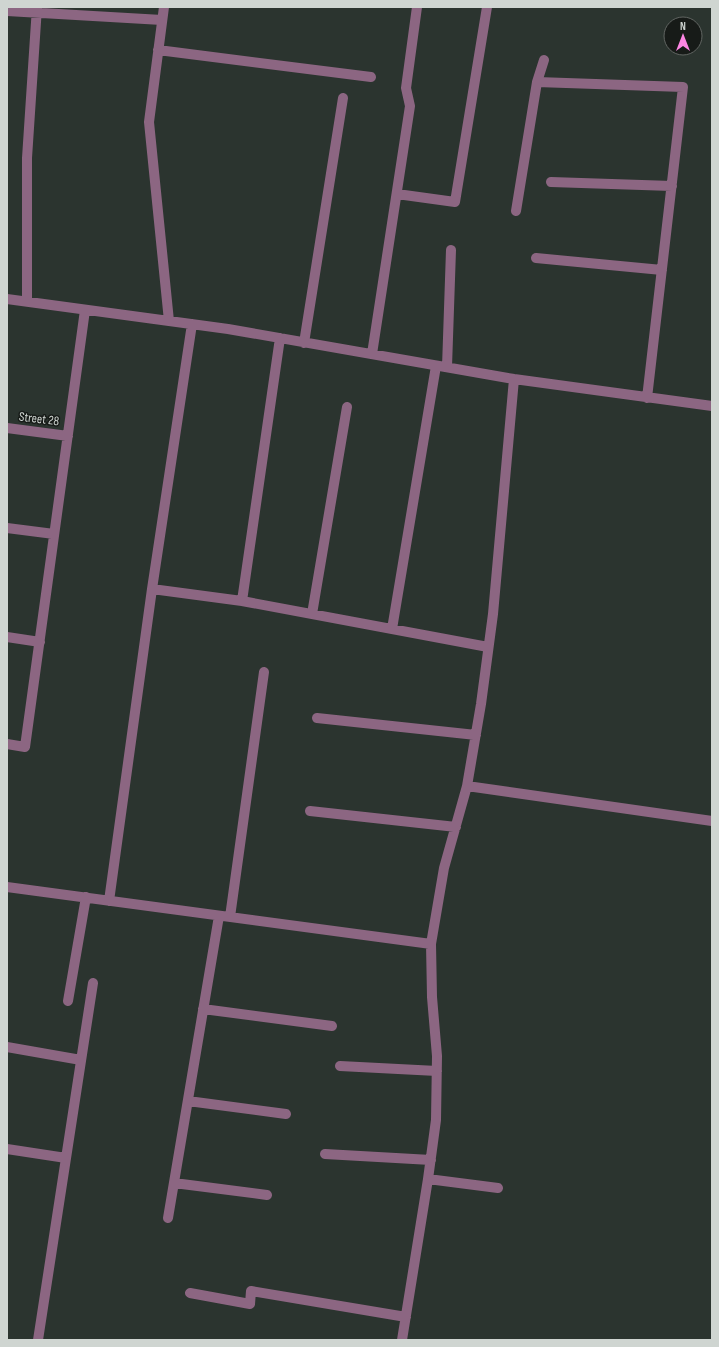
<svg xmlns="http://www.w3.org/2000/svg" width="719" height="1347" viewBox="0 0 719 1347" font-family="'Sofia Sans Condensed',sans-serif">
<rect width="100%" height="100%" fill="#2b342f"/>
<g fill="none" stroke-linecap="round" stroke-linejoin="round">
<path stroke="#8c6682" stroke-width="10" d="M164,7L149,122L169,321
M7,11L162,20
M158,50L371,77
M537,82L683,87L647,398
M551,182L672,186
M397,194L455,202L487,7
M516,211L537,82L544,60
M536,258L662,270
M7,299L228,329L514,379L712,406
M27,302V158L37,7
M304,343L343,98
M372,354L410,106L406,88L417,7
M447,367L451,250
M7,428L68,436
M7,528L54,534
M152,589L242,601L488,647
M242,601L280,338
M312,614L347,407
M392,629L436,366
M7,637L40,642
M317,718L476,735
M7,744L25,747L85,310
M467,786L712,821
M310,811L456,827
M7,887L431,944
M109,901L152,589L192,324
M230,917L264,672
M68,1001L86,897
M203,1009L332,1026
M7,1047L81,1060
M340,1066L437,1071
M188,1101L286,1114
M7,1149L66,1158
M325,1154L431,1160
M428,1179L436,1120L437,1056L432,997L431,944L444,868L467,786L481,704L493,614L514,379
M174,1183L267,1195
M168,1218L219,916
M190,1293L250,1304L251,1291L406,1317
M38,1340L93,983
M402,1340L428,1179L498,1188"/>
</g>
<g text-anchor="middle" dominant-baseline="central" stroke-width="3" stroke-linejoin="round" paint-order="stroke">
<g font-size="13" fill="#cfd5d1" stroke="#171b18">
<text transform="translate(39 419) rotate(7)">Street 28</text>
</g>
</g>
<rect width="719" height="1347" fill="none" stroke="#cfd5d1" stroke-width="16"/>
<g transform="translate(683 36)"><circle r="19" fill="#171b18" stroke="#616562"/>
<path d="M0-3L7 15L0 10L-7 15Z" fill="#fd86e3"/>
<text y="-6" font-size="11" font-weight="bold" text-anchor="middle" fill="#cfd5d1">N</text>
</g>
</svg>
